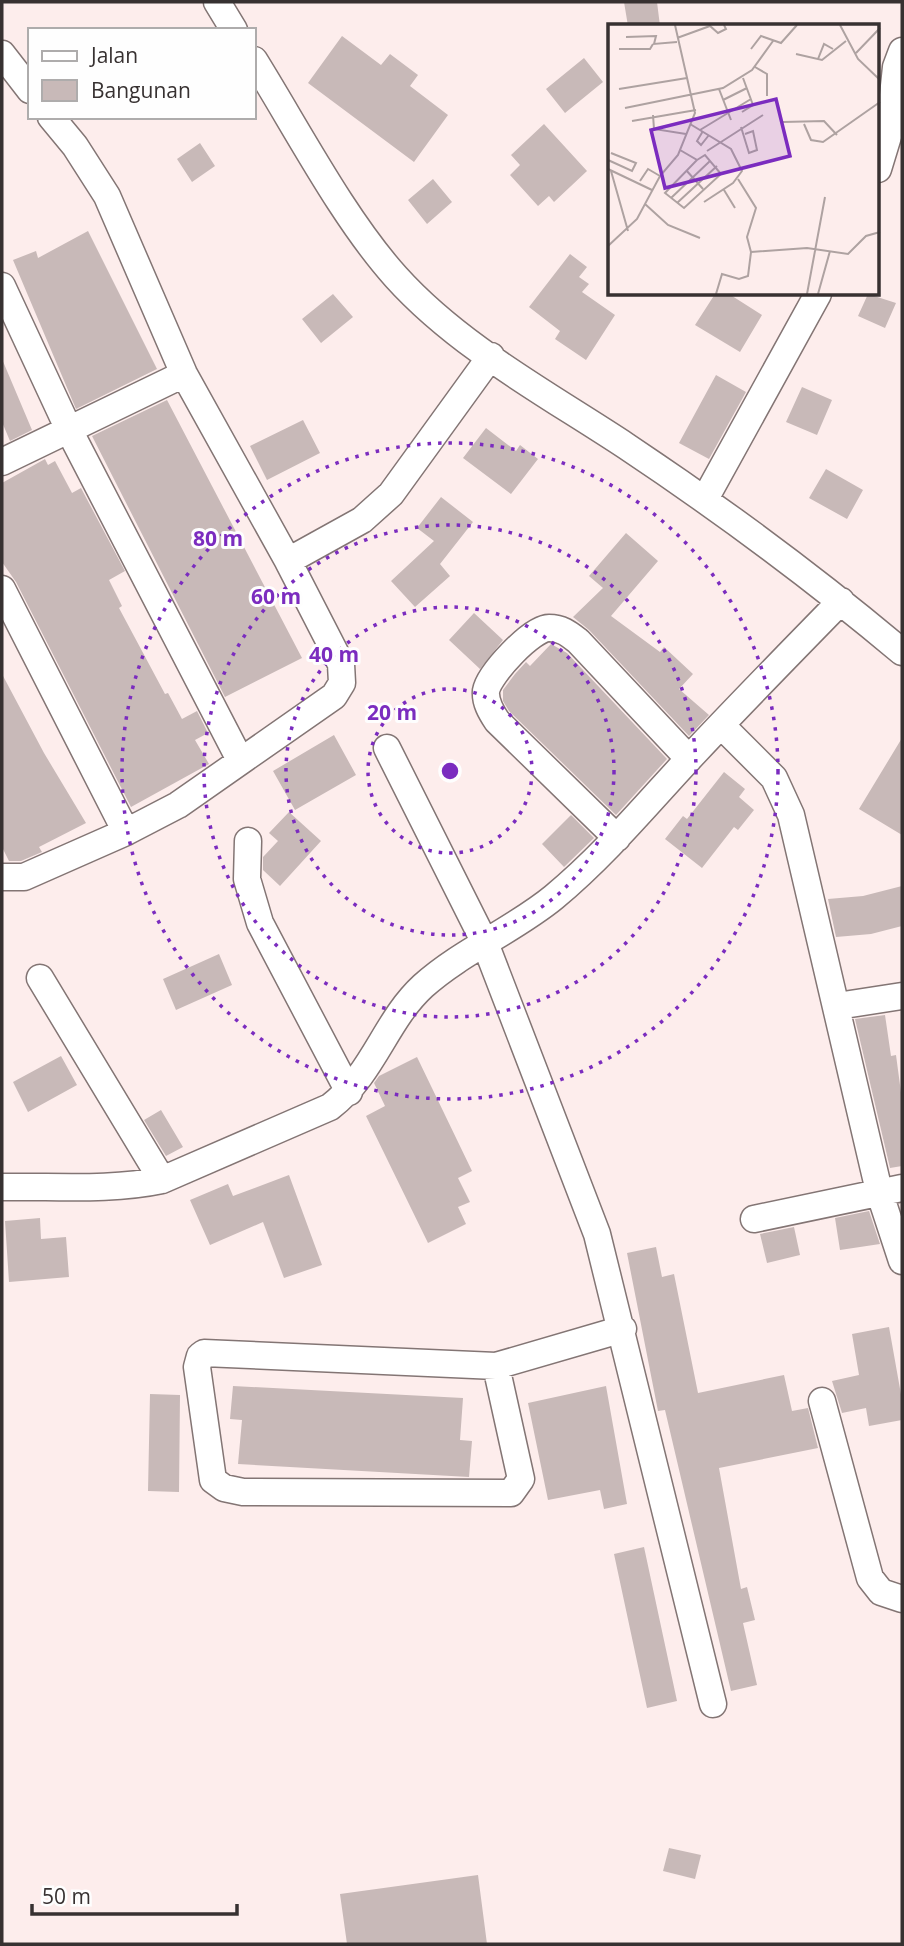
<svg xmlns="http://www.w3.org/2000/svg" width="904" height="1946" viewBox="0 0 904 1946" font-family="'Open Sans',sans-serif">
<rect width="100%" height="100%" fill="#fdedec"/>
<path fill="#c8b9b8" d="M624,2H657L660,26H628Z
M342,36L381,65L390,54L418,75L410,86L448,115L414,162L308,83Z
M584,58L603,82L565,113L546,89Z
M544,124L587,171L554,202L549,196L538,206L510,175L520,165L511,155Z
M200,143L215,166L192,182L177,159Z
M433,179L452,202L427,224L408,200Z
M88,231L157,369L76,409L13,260L36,251L38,258Z
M570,254L587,267L579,277L589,284L582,292L615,315L586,360L555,339L560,331L529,307Z
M333,294L353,317L321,343L302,319Z
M715,294H729L762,315L740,352L695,325Z
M868,294L896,303L885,328L858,316Z
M2,359L32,430L10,441L2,422Z
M716,375L746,392L709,459L679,443Z
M802,387L832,400L817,435L786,422Z
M167,400L302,658L225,697L92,436Z
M303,420L320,453L267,480L250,446Z
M486,428L516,451L520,445L538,459L511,494L463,458Z
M45,459L48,465L55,461L72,493L81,488L125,571L109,580L122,606L119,608L165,694L168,693L182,719L197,711L208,733L195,740L209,764L131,807L16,582L2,562V483Z
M826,469L863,490L847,519L809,498Z
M441,497L473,522L440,564L450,576L415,607L391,581L434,541L417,528Z
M626,533L658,561L611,616L660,652L664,647L693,674L679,689L709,715L689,736L589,630L573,617L603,588L589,576Z
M474,613L503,640L480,669L449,640Z
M551,644L567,653L667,759L616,815L509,711L503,701V690L515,674L526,662L530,666Z
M2,674L44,753L86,823L39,847L42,852L21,861H9L2,847Z
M334,735L356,775L295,810L273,771Z
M902,738V835L859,809Z
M724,772L745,789L739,797L754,810L738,830L734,827L702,868L665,839L683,816L687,819Z
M289,812L321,841L280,886L263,870V857L278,841L269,833Z
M571,815L594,838L564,867L542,844Z
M902,886V926L871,934L836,937L828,899L863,896Z
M219,954L232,985L176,1010L163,979Z
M885,1015L891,1056L896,1055L902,1100V1166L890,1168L855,1019Z
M61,1056L77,1085L28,1112L13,1082Z
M417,1057L472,1171L458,1178L470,1202L458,1207L466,1224L428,1243L366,1116L385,1106L374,1083L379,1076Z
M161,1110L183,1147L166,1156L144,1120Z
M289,1175L322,1265L284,1278L263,1222L210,1245L190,1200L228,1184L233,1196Z
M869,1211L880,1244L840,1250L835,1218Z
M40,1218L41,1239L66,1237L69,1277L9,1282L5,1221Z
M794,1227L800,1255L767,1263L760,1234Z
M656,1247L662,1277L674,1274L698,1393L784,1375L792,1411L808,1408L818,1448L719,1468L741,1589L747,1587L755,1620L743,1623L757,1685L731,1691L665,1410L658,1411L627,1253Z
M889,1327L902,1400V1420L869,1426L866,1408L842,1413L832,1381L859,1375L852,1334Z
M233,1386L463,1398L460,1440L472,1441L469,1477L238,1464L242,1420L230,1419Z
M606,1386L627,1504L604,1509L600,1490L548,1500L528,1403Z
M150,1394L180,1395L179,1492L148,1491Z
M644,1547L677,1701L647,1708L614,1554Z
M669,1848L701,1855L695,1879L663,1871Z
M478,1875L487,1944H347L340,1894Z"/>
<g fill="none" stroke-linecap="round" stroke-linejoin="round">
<defs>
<path id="minor" d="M217,2L234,30
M2,54L30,90
M254,60C297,129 343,218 396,277C459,347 549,395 626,446C722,510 814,578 902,652
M51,117L75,146L107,196L184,374L288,561L362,520L391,494L491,356
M878,169L889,133L896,67L902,51
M2,286L69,430L240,760
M2,462L184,374
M705,499L818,294
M2,589L126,832
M721,725L774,778L791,815L879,1191L902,1261
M387,748L485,943L597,1234L713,1704
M617,838L497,721C491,712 485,702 486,691C489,674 532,628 549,628C562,628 569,634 578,641L689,759
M248,841L247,879L260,923L349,1092
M2,877H24L126,832L178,805L334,696L342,683L341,664L288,561
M40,978L162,1180
M837,1006L902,996
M2,1187C55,1186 110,1191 162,1180L330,1107C374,1073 385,1021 423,986C462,951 514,930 554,897C607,853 651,799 698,749C745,699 793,650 841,601
M754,1219L902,1188
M496,1366L521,1479L511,1493L243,1492L224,1488L213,1480L197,1367L200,1356L204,1353L496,1366L623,1329
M822,1401L870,1578L881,1592L902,1599"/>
</defs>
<use href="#minor" stroke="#837574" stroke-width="29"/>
<use href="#minor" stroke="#fff" stroke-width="26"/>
</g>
<g fill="none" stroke="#7b2cbf" stroke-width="3.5" stroke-dasharray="3.5 7">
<circle cx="450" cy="771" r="82"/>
<circle cx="450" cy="771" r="164"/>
<circle cx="450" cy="771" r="246"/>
<circle cx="450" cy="771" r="328"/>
</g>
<g transform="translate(608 24)">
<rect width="271" height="271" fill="#fdedec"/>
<path fill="none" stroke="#aea2a1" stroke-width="2" d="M232,1L250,35L272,56M18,13L48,12L46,20L69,18M69,14L102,2L110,9L118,5L116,1M11,25H42L45,20M143,25L153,12L173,19L189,1M248,29L272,4M188,30L214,36L238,17M210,35L216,20L225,25M147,43L159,50V72M11,65L79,54M111,65L123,96M115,76L139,64M17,84L115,64L144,46L165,17M134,88L145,81L135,54M45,91L46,105L78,110M24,97L88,86M175,98L216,97L229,111M82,100L123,125L134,147L125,159L96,178M196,100L203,116L215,118L272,78M133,103L141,129L149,126L145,107L137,110M92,106L143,75M95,107L89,117L93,121L101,111M72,126L89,136L57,169L76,184L113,150L97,131L89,136M99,127L155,91M0,136L24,147L28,139L3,129M0,145L44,166M78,146L95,165M3,147L20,207M32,157L40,145L52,152M116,166L127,184M63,174L102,137M69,179L109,142M37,180L60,201L92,214M0,222L29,195L52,152L70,131L87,89L67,1M143,228L199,224L240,230L258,212L272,208M108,270L114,250L131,255L140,252L143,228L139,213L148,184L130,155M199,270L217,173M210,270L222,227"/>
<path fill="#7b2cbf" fill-opacity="0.15" stroke="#7b2cbf" stroke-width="3.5" d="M168,75L182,132L57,164L43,106Z"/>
<rect width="271" height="271" fill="none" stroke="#373131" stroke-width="3.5"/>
</g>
<circle cx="450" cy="771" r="10" fill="#7b2cbf" stroke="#fefefe" stroke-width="3.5"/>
<g font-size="21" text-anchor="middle" font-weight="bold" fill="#7b2cbf" stroke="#fefefe" stroke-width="6" stroke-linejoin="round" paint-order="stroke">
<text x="218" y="546">80 m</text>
<text x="276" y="604">60 m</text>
<text x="334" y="662">40 m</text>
<text x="392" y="720">20 m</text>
</g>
<rect width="904" height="1946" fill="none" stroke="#373131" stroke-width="7"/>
<rect x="28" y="28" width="228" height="91" fill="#fefefe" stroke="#aeacac" stroke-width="2"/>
<rect x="42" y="51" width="35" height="10" fill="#ffffff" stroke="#aeacac" stroke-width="2"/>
<text x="91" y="63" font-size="21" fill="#373131">Jalan</text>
<rect x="42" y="80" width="35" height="21" fill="#c8b9b8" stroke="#aeacac" stroke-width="2"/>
<text x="91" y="98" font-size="21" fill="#373131">Bangunan</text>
<path d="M32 1904v10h205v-10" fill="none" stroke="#373131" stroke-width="3.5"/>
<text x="42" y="1904" font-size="21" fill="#373131" stroke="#fefefe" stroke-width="5" paint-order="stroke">50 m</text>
</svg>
